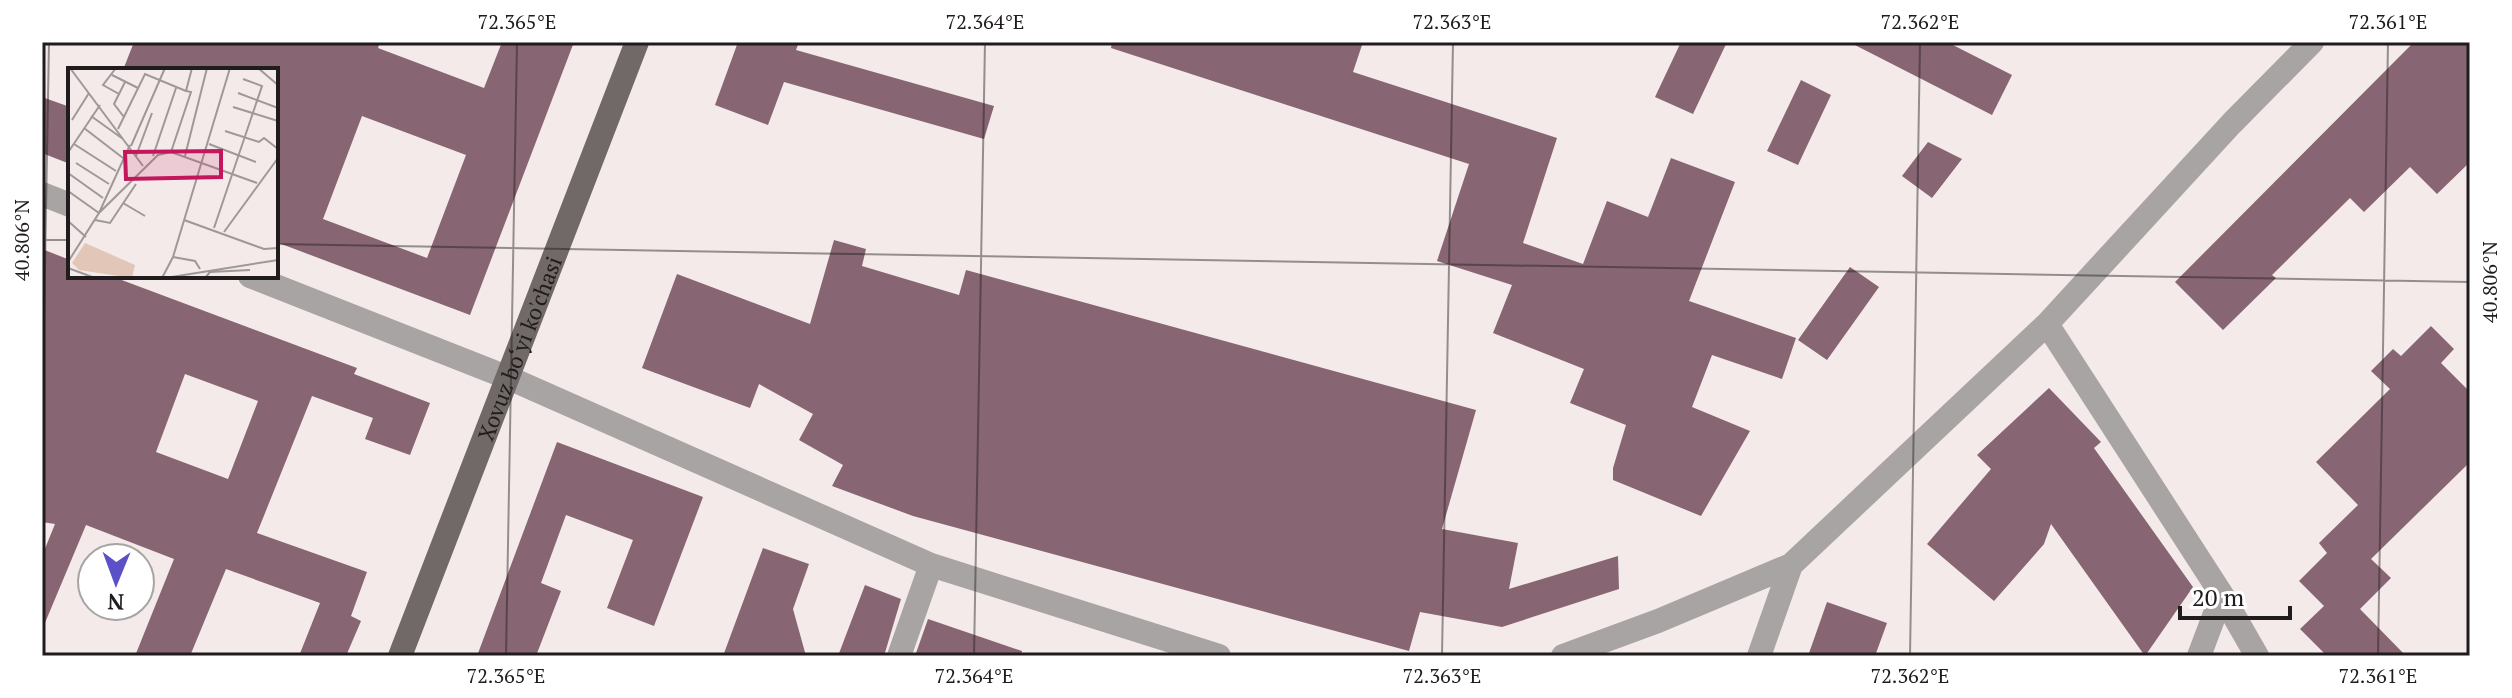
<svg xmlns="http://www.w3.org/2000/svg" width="2512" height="698" viewBox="0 0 2512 698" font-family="'PT Serif',serif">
<rect width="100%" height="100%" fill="#f4eaea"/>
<path fill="#876572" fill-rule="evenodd" d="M134,42H380L378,48L484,88L502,42H574L470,315L276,242V70H123ZM362,116L466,155L427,258L323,219Z
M738,42H799L796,50L994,106L984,139L784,82L768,125L715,105Z
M1112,42H1363L1353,72L1557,138L1523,243L1583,264L1607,201L1648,217L1671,158L1735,182L1689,301L1796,338L1782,379L1712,355L1692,407L1750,431L1701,516L1613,480V468L1626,425L1570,403L1584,369L1493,333L1512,285L1437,261L1469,164L1111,48Z
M1681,42H1727L1693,114L1655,97Z
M1849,42H1947L2012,75L1992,115Z
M2414,42H2470V162L2437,194L2410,167L2364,212L2350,198L2272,275L2276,278L2223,330L2175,282Z
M1801,80L1831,95L1798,165L1767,151Z
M42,97L70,107V164L42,153Z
M1928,142L1962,159L1932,198L1902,176Z
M834,240L866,249L862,266L959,295L966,270L1476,410L1442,529L1518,543L1509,589L1618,556L1619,589L1502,627L1420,612L1409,651L913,516L832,486L843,465L799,440L813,414L759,384L750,408L642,368L677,274L810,324Z
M42,249L70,260V276H111L357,368L354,374L430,403L410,455L365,439L373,418L312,396L257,533L367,572L351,616L361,621L346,656H299L320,603L226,569L190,656H135L174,559L86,525L42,630V556L55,524L42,522ZM185,374L258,401L228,479L156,452Z
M1850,267L1879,287L1827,360L1798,340Z
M2431,326L2454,349L2441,363L2470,392V462L2371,559L2391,578L2360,609L2406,656H2327L2300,629L2324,606L2299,581L2327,553L2319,543L2358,505L2316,462L2390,389L2371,371L2393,349L2401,356Z
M2049,388L2101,442L2094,448L2193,587L2145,656L2051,524L2044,544L1994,601L1927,544L1991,469L1977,455Z
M557,442L703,497L654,626L607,608L633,540L566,515L541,583L561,591L536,656H477Z
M763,548L809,564L793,609L806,656H723Z
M865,585L901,599L884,656H838Z
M1827,602L1887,623L1875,656H1808Z
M928,619L1022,651L1021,656H915Z"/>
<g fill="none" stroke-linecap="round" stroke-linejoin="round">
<path stroke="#a8a4a3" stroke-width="24" d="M42,194L70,205
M250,276L509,378L931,565L1219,656
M2047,324L2222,595L2257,656
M899,656L931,565
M1563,656L1658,621L1791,565L2047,324L2231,124L2312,42
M1759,656L1791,565
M2199,656L2222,595"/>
<path stroke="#706967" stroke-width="24" id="s1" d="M400,656L637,42"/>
</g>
<path fill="none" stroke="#201c1d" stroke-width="2" stroke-opacity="0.45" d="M42,240H70M276,244L2470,282M42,434L49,42M506,656L517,42M974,656L985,42M1442,656L1453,42M1910,656L1920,42M2378,656L2388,42"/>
<g text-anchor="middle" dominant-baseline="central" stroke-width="6" stroke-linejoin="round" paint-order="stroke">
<g font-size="22" fill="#201c1d" stroke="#fff">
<text stroke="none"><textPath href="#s1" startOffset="330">Xovuz bo‘yi ko'chasi</textPath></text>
</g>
</g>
<g transform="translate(68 68)">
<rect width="210" height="210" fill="#f4eaea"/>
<path d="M17,175L67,197L64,210L11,202L4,195Z" fill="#e2c7b8"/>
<path fill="none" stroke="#9f9898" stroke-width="2" d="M2,0L75,98M48,0L35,17L51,26M190,0L210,17M44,7L70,20M170,25L210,40M165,39L210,53M23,48L55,71M56,49L46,36L57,14M4,52L21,25M16,60L55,90M50,61L77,6L118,23M157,63L191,74L196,70L210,81M6,76L48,103M141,76L188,94M63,78L97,0M1,83L32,37M103,84L123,24L118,23L124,0M68,88L84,45M85,88L108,20M117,88L139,0M8,95L41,116M0,105L35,130M0,123L31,145L62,77M55,135L77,148M27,152L42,155L68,116M116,152L196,181L210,180M0,153L18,169M146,160L194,18L175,11M156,164L210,90M105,189L127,193L132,201M0,194L31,145L90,87L103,84L189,115M0,200L27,210M94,210L105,189L162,0M97,210L210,192M137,210L142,204L182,202"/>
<path fill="#c2185b" fill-opacity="0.15" stroke="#c2185b" stroke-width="4" d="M153,83V109L58,111L57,84Z"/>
<rect width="210" height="210" fill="none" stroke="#201c1d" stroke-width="4"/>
</g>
<rect width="2512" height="698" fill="none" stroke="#ffffff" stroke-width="88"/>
<g transform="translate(116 582) rotate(181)"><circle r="38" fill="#ffffff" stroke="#a6a4a5" stroke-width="2"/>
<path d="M0-6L14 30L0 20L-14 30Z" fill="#5c50c8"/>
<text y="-12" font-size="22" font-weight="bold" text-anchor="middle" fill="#201c1d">N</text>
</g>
<path d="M2180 606v12h110v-12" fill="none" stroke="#201c1d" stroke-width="4"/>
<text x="2192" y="606" font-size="24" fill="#201c1d" stroke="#ffffff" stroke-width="6" paint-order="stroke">20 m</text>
<rect x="44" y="44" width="2424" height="610" fill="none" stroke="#201c1d" stroke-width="3"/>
<g font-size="20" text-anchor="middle" fill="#201c1d">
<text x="517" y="29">72.365°E</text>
<text x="985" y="29">72.364°E</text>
<text x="1452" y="29">72.363°E</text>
<text x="1920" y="29">72.362°E</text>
<text x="2388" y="29">72.361°E</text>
<text transform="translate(22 240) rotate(-90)" y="7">40.806°N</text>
<text transform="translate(2490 282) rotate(-90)" y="7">40.806°N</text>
<text x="506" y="683">72.365°E</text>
<text x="974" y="683">72.364°E</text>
<text x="1442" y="683">72.363°E</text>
<text x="1910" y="683">72.362°E</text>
<text x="2378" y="683">72.361°E</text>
</g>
</svg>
